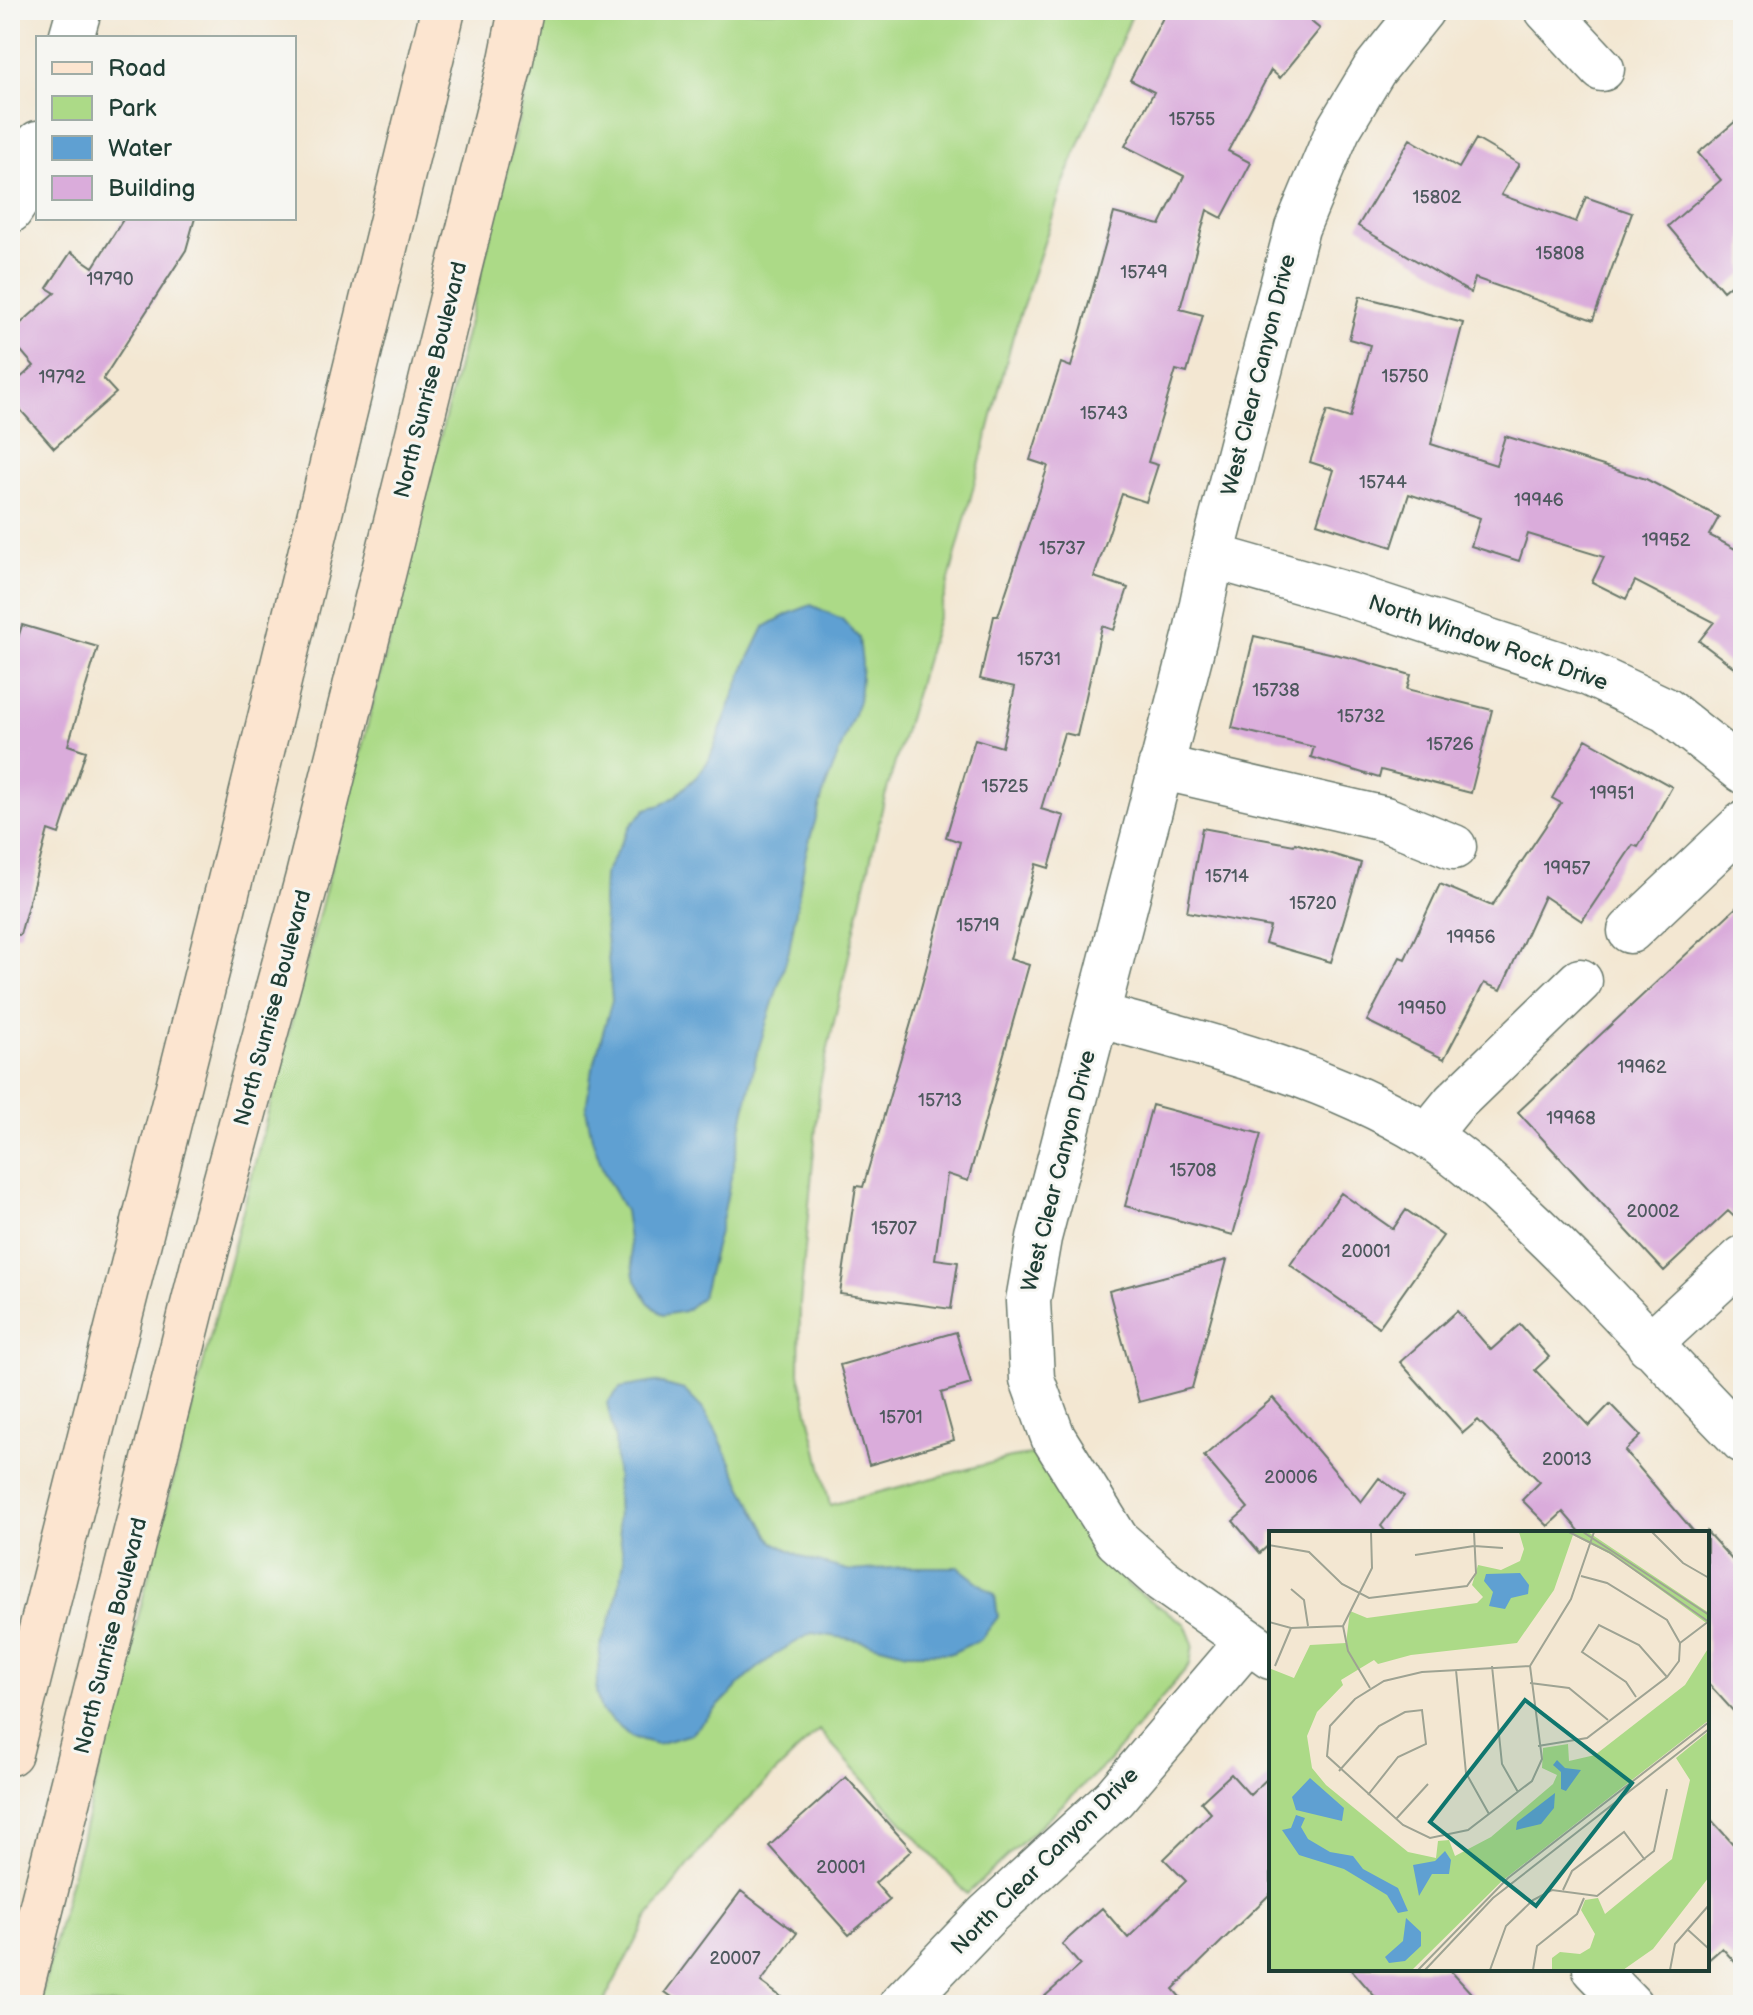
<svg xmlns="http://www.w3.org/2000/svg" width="1753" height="2015" viewBox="0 0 1753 2015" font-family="'Balsamiq Sans',sans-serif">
<rect width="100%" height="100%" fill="#f6f6f2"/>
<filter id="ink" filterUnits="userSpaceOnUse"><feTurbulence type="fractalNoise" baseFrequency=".0125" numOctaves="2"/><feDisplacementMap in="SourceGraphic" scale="16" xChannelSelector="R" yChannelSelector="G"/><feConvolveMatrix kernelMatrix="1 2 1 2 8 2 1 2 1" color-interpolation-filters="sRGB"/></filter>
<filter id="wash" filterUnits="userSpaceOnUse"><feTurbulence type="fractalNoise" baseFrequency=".006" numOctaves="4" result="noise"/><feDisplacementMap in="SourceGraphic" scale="32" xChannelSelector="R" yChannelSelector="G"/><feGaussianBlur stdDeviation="1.8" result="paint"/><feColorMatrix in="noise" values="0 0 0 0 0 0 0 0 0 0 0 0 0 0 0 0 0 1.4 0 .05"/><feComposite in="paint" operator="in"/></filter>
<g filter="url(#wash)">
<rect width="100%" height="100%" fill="#f3e7d2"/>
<path fill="#acda87" stroke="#668c5e" stroke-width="2" d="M545,10H1134L1064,182L1013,336L948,584L884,800L820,1084L800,1304L799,1373L830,1505L1010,1458L1038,1454L1082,1532L1128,1585L1185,1624L1193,1644L1190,1664L1107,1763L967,1894L819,1730L714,1833L648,1917L602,2005H39C207,1340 385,677 545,10Z"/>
<path fill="#5fa0d2" stroke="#3f6e83" stroke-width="2" d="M811,605L842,619L859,638L862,663L859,701L823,794L806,853L789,951L756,1057L723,1216L702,1297L685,1311L663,1315L648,1302L634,1277L625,1211L604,1173L592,1138L586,1109L591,1075L612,1000L603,904L604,875L630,826L646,809L661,805L676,796L697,776L709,760L745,666L764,627L788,614Z
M655,1382L684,1390L702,1408L716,1431L743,1488L773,1542L807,1559L851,1571L905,1567H958L995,1595L998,1617L981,1639L952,1653H907L857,1640L812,1633L777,1653L748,1676L691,1734L657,1744L631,1737L601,1711L596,1693L600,1648L615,1607L624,1562L618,1524L615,1439L607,1403L620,1388Z"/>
<g id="blocks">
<path fill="#daacdb" d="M1167,10H1297L1320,29L1280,78L1271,70L1228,151L1251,163L1222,218L1207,210L1180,309L1203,315L1187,373L1176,370L1148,462L1158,465L1146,502L1122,494L1094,577L1128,588L1114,630L1102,626L1077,736L1064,733L1041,809L1064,816L1049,868L1036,864L1010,959L1029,965L968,1181L947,1174L935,1259L958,1262L951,1309L840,1294L856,1186L863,1187L918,999L960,842L946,837L975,739L1002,747L1015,687L980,679L994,616H998L1048,466L1030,460L1061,363L1071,367L1114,213L1160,225L1184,176L1125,146L1154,92L1130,80Z
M1743,115V274L1723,291L1668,226L1721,180L1698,153Z
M1410,139L1459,168L1476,139L1519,164L1501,195L1576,222L1586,197L1632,213L1593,320L1475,278L1471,293L1358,226Z
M124,218H195L186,250L103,379L116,393L54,448L10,398V387L34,366L10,338V333L55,293L47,288L71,252L93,267Z
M1360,296L1463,323L1431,444L1496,465L1505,436L1646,479L1719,517L1709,535L1743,553V674L1699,641L1714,622L1635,581L1626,599L1592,582L1604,557L1528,534L1519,561L1471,546L1480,518L1409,494L1392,547L1317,523L1334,470L1310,462L1327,411L1350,418L1370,345L1349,339Z
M22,625L98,647L68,745L86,751L59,834L48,830L20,935L10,934V664Z
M1254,636L1356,659L1411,675L1407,689L1492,710L1471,793L1381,770L1379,778L1311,757L1314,747L1232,728Z
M1586,739L1672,787L1638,847L1633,845L1582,921L1544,896L1501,990L1484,983L1444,1059L1367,1021L1400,957L1405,959L1440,884L1492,906L1561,803L1552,798Z
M1202,828L1294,845L1295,843L1361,863L1331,962L1265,943L1270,927L1187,912Z
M1743,901V1225L1728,1211L1664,1271L1518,1112Z
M1152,1105L1261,1134L1233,1235L1125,1206Z
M1341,1193L1393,1229L1406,1210L1443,1236L1379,1327L1290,1265Z
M1227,1260L1192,1388L1139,1402L1109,1291Z
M1457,1311L1491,1350L1520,1324L1549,1357L1535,1370L1589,1426L1610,1404L1641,1436L1625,1451L1695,1533H1581L1563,1512L1548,1526L1522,1500L1540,1482L1478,1420L1463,1433L1400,1362Z
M956,1332L971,1384L941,1393L954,1440L869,1465L840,1365Z
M1273,1398L1361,1502L1379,1478L1404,1496L1381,1526L1387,1533H1271V1543L1260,1553L1233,1521L1248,1508L1204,1456Z
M1707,1532L1743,1572V1722L1707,1682Z
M1231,1774L1250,1795L1271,1775V1893L1173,1989L1187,2005H1035L1080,1965L1062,1944L1102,1908L1128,1938L1186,1881L1164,1859L1211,1813L1201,1802Z
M846,1777L912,1850L875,1883L890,1900L849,1935L769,1846Z
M1707,1815L1743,1855V1971L1722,1948L1707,1961Z
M741,1891L797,1933L761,1982L792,2005H683L665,1992Z
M1351,1969H1449L1482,2005H1382Z"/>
</g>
</g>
<g filter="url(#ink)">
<use href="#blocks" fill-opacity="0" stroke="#69786b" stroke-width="2"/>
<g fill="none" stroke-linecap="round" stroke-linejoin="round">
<defs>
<path id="street" d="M1547,10L1602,69
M71,38L79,10
M10,211L22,193L38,143
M1212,556L1352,596L1587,673L1666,710L1743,771
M1160,767L1385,819L1454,847
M1630,931L1743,824
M1097,1015C1208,1045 1327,1074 1426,1135C1460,1156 1490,1184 1519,1211C1598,1284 1668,1365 1743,1441
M1428,1135L1454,1103L1580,981
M1649,1345L1743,1258
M1271,1657L1162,1580L1117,1540L1053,1437L1032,1379L1028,1301L1039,1238L1195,637L1212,556L1297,228L1338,130L1374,70L1422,10
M1595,1969L1630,2005
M901,2005L987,1915L1114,1798L1248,1641"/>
<path id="secondary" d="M10,1753L238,849L443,10
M17,2005L207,1249L307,880L511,60L521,10"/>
</defs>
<use href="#street" stroke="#69786b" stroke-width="47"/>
<use href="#secondary" stroke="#69786b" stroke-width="47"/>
<use href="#street" stroke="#fff" stroke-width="44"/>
<use href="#secondary" stroke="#fce5d0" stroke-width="44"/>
</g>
</g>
<g text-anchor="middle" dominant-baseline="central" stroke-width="6" stroke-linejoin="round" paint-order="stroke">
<g font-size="18" fill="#4e595e">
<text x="1192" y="119">15755</text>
<text x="1437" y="197">15802</text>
<text x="1560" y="253">15808</text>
<text x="1144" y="272">15749</text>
<text x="110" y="279">19790</text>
<text x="1405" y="376">15750</text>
<text x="62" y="377">19792</text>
<text x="1104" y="413">15743</text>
<text x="1383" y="482">15744</text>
<text x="1539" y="500">19946</text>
<text x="1666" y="540">19952</text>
<text x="1062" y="548">15737</text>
<text x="1039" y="659">15731</text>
<text x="1276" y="690">15738</text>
<text x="1361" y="716">15732</text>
<text x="1450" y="744">15726</text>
<text x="1005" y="786">15725</text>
<text x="1612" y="793">19951</text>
<text x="1567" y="868">19957</text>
<text x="1227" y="876">15714</text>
<text x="1313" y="903">15720</text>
<text x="978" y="925">15719</text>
<text x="1471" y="937">19956</text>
<text x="1422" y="1008">19950</text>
<text x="1642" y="1067">19962</text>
<text x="940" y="1100">15713</text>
<text x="1571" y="1118">19968</text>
<text x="1193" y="1170">15708</text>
<text x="1653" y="1211">20002</text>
<text x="894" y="1228">15707</text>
<text x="1366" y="1251">20001</text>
<text x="901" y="1417">15701</text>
<text x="1567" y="1459">20013</text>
<text x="1291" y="1477">20006</text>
<text x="841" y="1867">20001</text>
<text x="735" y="1958">20007</text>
</g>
<g font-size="22" fill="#1f3d34" stroke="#f6f6f2">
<text transform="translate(1259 375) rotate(-76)">West Clear Canyon Drive</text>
<text transform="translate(431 380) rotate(-76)">North Sunrise Boulevard</text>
<text transform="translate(1488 643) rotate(19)">North Window Rock Drive</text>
<text transform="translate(273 1008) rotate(-75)">North Sunrise Boulevard</text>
<text transform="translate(1059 1171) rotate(-76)">West Clear Canyon Drive</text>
<text transform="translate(111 1636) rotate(-76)">North Sunrise Boulevard</text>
<text transform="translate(1045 1861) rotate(-45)">North Clear Canyon Drive</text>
</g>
</g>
<g transform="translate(1269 1531)">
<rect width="440" height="440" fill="#f3e7d2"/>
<path d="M250,1H319L440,82V94L345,25L304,4L285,59L248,112L142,124L109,133L105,129L72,149L74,154L48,181L38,205L43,237L57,254L139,321L167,327L169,310L180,309L186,325L222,306L284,253L288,244L273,237L274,217L299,213L300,230L326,224L416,154L440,116V189L233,350L143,439H0V137L25,147L41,114L77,112L81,80L98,87L208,72L214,66L203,54L209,34L232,39L251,30L255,18ZM440,200V346L384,418L354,439H283V427L291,421L311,423L321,417L326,403L312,379L316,369L329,367L336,383L403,328L421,249L407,227Z" fill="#acda87"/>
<path d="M251,42L260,54L259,63L242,67L236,78L220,75L224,61L215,50L217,43ZM288,229L296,237L312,239L297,260L292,258V241L284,234ZM41,247L75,277L73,290L27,279L23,266ZM286,262L285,277L272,293L247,299L248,291ZM27,284L36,287L32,296L39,308L61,321L84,325L94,338L129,357L139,380L129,382L118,364L75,338L30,324L13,299L22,297ZM176,320L182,329L180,343H163L150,365L144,334L166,330ZM137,387L152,401V415L136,430L120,432L116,426L134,410Z" fill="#5fa0d2"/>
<path fill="none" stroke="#9ea393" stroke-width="2" d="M300,1L340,21L440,91M314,1L440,84M383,1L414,32L440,47M0,14L40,21L73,53L100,67L198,55L207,42L205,1M146,24L205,15L234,17M22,58L35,69L39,95M0,91L22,97L74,95M411,112L440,90M6,135L22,97M223,135L233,233L249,261M261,135L153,141L115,150L86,168L61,195L58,225L134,294L161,307L199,299L263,250L273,228L261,135L302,68L325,1M187,139L197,242L220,283M261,152L300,157L339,189M101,157L79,120L74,95L103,37L102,1M367,166L357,151L313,121L330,94L370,114L398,146M269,215L318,207L398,146L410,130L411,112L398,89L338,52L312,45M70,240L110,195L136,181L153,179L157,213L129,226L99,264M127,288L159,253M294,359L303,340L355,301L376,329M418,398L440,418M149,439L239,347L440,191M156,439L224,367L440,198M221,439L237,395L264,369L283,359L328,365L385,320L398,258M264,439L268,415L308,383L315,367M401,439L406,413L440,374"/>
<path fill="#0f766e" fill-opacity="0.15" stroke="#0f766e" stroke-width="4" d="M256,169L363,252L267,375L161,291Z"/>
<rect width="440" height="440" fill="none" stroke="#1f3d34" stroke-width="4"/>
</g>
<rect width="1753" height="2015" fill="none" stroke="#f6f6f2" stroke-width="40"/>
<rect x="36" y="36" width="260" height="184" fill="#f6f6f2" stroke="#a0aca6" stroke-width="2"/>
<rect x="52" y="62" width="40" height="12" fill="#fce5d0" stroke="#a0aca6" stroke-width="2"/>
<text x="108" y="76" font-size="24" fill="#1f3d34">Road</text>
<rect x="52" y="96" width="40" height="24" fill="#acda87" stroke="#a0aca6" stroke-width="2"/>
<text x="108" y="116" font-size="24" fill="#1f3d34">Park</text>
<rect x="52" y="136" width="40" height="24" fill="#5fa0d2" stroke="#a0aca6" stroke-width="2"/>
<text x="108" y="156" font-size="24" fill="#1f3d34">Water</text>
<rect x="52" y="176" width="40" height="24" fill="#daacdb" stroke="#a0aca6" stroke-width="2"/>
<text x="108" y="196" font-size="24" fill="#1f3d34">Building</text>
</svg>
